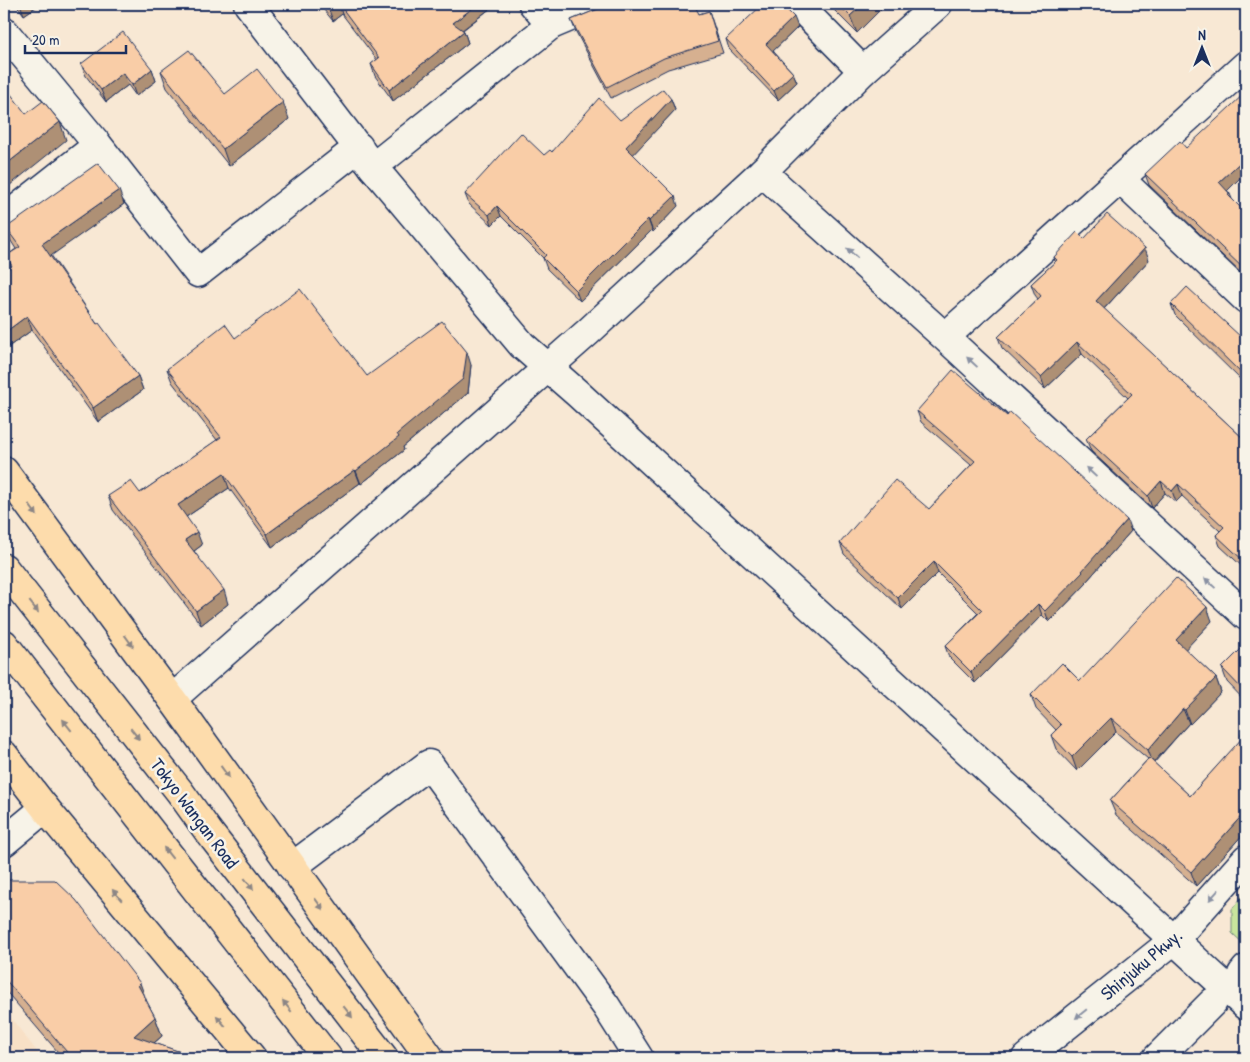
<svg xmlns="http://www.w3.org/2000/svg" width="1250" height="1062" viewBox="0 0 1250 1062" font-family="'Patrick Hand',sans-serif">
<rect width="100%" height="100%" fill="#f8e8d4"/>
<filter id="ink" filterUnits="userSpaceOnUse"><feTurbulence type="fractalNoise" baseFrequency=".02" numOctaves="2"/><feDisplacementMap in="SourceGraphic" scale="10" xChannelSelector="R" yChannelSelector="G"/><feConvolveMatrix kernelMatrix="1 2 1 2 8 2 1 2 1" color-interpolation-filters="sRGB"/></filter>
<g filter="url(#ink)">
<path fill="#f8e0c6" d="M4,1009L42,1058H4Z"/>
<path fill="#c8e59d" stroke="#728a7e" d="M1246,892V946L1232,933V909Z"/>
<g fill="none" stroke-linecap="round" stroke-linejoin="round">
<defs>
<path id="street" d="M797,4L863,71
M4,31L98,145L198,273L359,147
M373,167L551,25L601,4
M762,172L945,337L1246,616
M1121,180L1246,299
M4,219L98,145
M945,337L1246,65
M4,842L45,808
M292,867L429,764L606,1006L639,1058
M1242,974L1246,969
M1026,1058L1174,940L1246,859
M1157,1058L1213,1002"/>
<path id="secondary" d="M248,4L373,167L522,345L577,393L1246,1006
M533,4L551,25
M172,699L588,332L762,172L863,71L938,4"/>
<path id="highway" d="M4,471L172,699L430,1058
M4,568L180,792L208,831L384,1058
M4,644L328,1058
M4,755L45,808L252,1058"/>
</defs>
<use href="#street" stroke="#1b2f5e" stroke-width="31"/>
<use href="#secondary" stroke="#1b2f5e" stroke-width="31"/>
<use href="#highway" stroke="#1b2f5e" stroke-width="31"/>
<use href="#street" stroke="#f7f3e8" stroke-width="28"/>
<use href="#secondary" stroke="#f7f3e8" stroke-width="28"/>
<use href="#highway" stroke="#fddcac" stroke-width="28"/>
</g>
<path fill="#d6b090" stroke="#1b2f5e" d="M16,4H40L24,15Z
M319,4H496L463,30L464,31L468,43L393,101L375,76L371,64L377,60L342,14L333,21Z
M782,4L798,27L773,51L793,73L797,82L778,100L729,49L726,39Z
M828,4H886L857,33Z
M603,7L699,14L709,11L723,53L668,69L611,98L576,32L571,20Z
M81,64L152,69L156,81L136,96L128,85L106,102L86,76Z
M161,71L225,94L289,119L229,166L167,88Z
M671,99L675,110L633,154L678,206L653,232L652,230L580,301L547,269L543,258L501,216L492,225L469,204L465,194L544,155L620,120Z
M1145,174L1227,190L1230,194L1232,199L1246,213V278L1149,185Z
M124,204L51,255L97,324L138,376L143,390L98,422L32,330L4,350L11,267L6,256L16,249L11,241L6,228Z
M1084,239L1149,260L1104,309L1245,440L1246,439V570L1220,546L1216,535L1220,531L1182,496L1176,502L1165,493L1152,508L1091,451L1086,439L1128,398L1082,354L1045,389L1002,348L998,337L1038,299L1035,295L1031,284L1055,262L1054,257Z
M1171,304L1242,338L1246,349V385L1175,315Z
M235,338L367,376L471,365L468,393L403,447L404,450L361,484L360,483L272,547L229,488L186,517L202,545L194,551L228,604L201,625L113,510L108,496L140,493L217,440L172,382L167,369Z
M917,411L1131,531L1086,582L1087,583L1049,622L1042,615L975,683L949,657L945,646L978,613L938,573L902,609L844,554L840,543L929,509L971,465L921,422Z
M1212,621L1185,649L1216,678L1221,692L1190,724L1189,723L1154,763L1190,796L1243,738L1241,734L1246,728V831L1196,886L1116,815L1110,801L1148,759L1116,732L1077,771L1056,749L1051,735L1056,730L1036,709L1031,695L1080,681Z
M1246,644V702L1227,682L1222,668Z
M4,880L147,1002L155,1017L162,1036L154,1043L198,1058H63L4,989Z"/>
<path fill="#ae9075" stroke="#1b2f5e" d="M20,4H40L24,15Z
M336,4H339L342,14L333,21L329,10Z
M478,4H496L457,34L453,23Z
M863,4H886L857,33L850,16Z
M794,17L798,27L770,54L766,44Z
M464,31L468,43L393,101L389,90Z
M152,69L156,81L136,96L132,85Z
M123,73L128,85L106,102L101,90Z
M793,73L797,82L778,100L774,91Z
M671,99L675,110L630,158L626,147Z
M283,102L289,119L229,166L223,149Z
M60,122L66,140L4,190V166Z
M1246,157V172L1224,194L1219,182Z
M119,190L124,204L48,258L42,244Z
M675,196L678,206L653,232L649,221Z
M497,206L501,216L492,225L489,215Z
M648,219L652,230L580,301L576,291Z
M1145,248L1149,260L1100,313L1096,301Z
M27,316L32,330L4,350V333Z
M1242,338L1246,349V364L1245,360Z
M1077,342L1082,354L1045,389L1041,377Z
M467,352L471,365L468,393L403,447L404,450L361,484L356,471L397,434Z
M138,376L143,390L98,422L93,408Z
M355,470L360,483L272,547L267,534Z
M224,474L229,488L183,519L178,505Z
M1161,481L1165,493L1152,508L1148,496Z
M1178,484L1182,496L1176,502L1172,491Z
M1127,520L1131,531L1086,582L1087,583L1049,622L1045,611Z
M197,532L202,545L190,554L185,540Z
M934,562L938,573L902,609L898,598Z
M224,590L228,604L201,625L196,611Z
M1038,604L1042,615L975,683L971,672Z
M1207,607L1212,621L1181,654L1176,640Z
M1216,678L1221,692L1190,724L1185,710Z
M1183,709L1189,723L1153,763L1148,750Z
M1111,718L1116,732L1077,771L1072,757Z
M1246,811V831L1196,886L1191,872Z
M140,983L147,1002L145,1004L138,985Z
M155,1017L162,1036L140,1055L134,1036Z"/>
<path fill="#f9cda7" stroke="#1b2f5e" d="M324,4H336L329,10Z
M339,4H478L453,23L464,31L389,90L371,64L379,58Z
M607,4H694L699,14L709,11L718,41L664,58L607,87L571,20L603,7Z
M763,4H781L794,17L766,44L793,73L774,91L726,39Z
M838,4H863L850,16Z
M123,32L152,69L132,85L123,73L101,90L81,64Z
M189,50L225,94L257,69L283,102L223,149L161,71Z
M4,85L26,114L43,101L60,122L4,166Z
M663,89L671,99L626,147L675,196L649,221L648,219L576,291L543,258L546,255L497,206L489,215L465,194L521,133L544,155L550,150L552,152L599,98L620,120Z
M1246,92V157L1219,182L1230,194L1228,195L1246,213V271L1145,174L1180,141L1186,148Z
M98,163L119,190L42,244L97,324L99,323L138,376L93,408L27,316L4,333V272L12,266L6,256L20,247L6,228Z
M1107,214L1145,248L1096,301L1245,440L1246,439V563L1216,535L1224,527L1178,484L1172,491L1161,481L1148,496L1086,439L1132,394L1077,342L1041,377L998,337L1041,296L1031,284L1057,260L1054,257L1077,232L1084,239Z
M1187,287L1242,338L1245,360L1246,359V378L1171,304Z
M300,289L367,376L442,321L467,352L463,379L397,434L399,437L356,471L355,470L267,534L224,474L178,505L197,532L185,540L224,590L196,611L108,496L131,481L140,493L221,437L167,369L225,324L235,338Z
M953,370L1007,416L1010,412L1127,520L1082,571L1083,572L1045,611L1038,604L971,672L945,646L982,610L934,562L898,598L840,543L895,480L929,509L975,461L917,411Z
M1176,578L1207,607L1176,640L1216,678L1185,710L1183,709L1148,750L1111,718L1072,757L1051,735L1061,725L1031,695L1062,663L1080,681Z
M1246,644V693L1222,668Z
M1246,728V811L1191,872L1110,801L1149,758L1190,796L1244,736L1241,734Z
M4,880H55L76,900L140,983L138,985L155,1017L134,1036L198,1058H72L4,978Z"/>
<defs><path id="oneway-solid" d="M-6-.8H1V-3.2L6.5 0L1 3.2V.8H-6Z" transform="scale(1.25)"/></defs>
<g fill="#8991a3">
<use href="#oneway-solid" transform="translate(852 253) rotate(-138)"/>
<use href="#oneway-solid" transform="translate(972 362) rotate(-137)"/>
<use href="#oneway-solid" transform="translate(1091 472) rotate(-137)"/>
<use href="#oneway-solid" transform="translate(1210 583) rotate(-137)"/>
<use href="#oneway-solid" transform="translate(1214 895) rotate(132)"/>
<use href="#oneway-solid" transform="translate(1081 1014) rotate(141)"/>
</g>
<g fill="#8c8685">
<use href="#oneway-solid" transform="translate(33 510) rotate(54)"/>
<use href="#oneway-solid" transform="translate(34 607) rotate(52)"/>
<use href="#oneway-solid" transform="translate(129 641) rotate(54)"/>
<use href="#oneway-solid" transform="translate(67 725) rotate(-128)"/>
<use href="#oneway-solid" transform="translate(135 734) rotate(52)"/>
<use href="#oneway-solid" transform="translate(225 772) rotate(54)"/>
<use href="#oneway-solid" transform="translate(168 853) rotate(-128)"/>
<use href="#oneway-solid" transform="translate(249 884) rotate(52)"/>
<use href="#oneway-solid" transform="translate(117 895) rotate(-130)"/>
<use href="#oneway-solid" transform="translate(319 904) rotate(54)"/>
<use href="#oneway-solid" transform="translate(287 1006) rotate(-128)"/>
<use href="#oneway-solid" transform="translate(348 1012) rotate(52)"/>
<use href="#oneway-solid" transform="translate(221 1021) rotate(-130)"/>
</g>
</g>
<g text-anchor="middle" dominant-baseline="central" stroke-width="5" stroke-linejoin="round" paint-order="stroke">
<g font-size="19" fill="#1b2f5e" stroke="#f7f3e8">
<text transform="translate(195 813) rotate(53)">Tokyo Wangan Road</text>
<text transform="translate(1141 964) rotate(-40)">Shinjuku Pkwy.</text>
</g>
</g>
<rect width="1250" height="1062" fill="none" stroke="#f7f3e8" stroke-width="20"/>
<rect x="10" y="10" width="1230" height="1042" fill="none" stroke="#1b2f5e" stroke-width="2" filter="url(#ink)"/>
<g transform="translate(1202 48)" stroke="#f7f3e8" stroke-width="4" paint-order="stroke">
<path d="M0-4L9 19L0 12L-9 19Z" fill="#1b2f5e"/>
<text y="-8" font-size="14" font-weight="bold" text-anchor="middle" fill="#1b2f5e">N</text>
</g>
<path d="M25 45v8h101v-8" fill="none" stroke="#1b2f5e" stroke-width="2.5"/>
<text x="32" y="45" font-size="15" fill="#1b2f5e" stroke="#f7f3e8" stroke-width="4" paint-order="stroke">20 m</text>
</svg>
